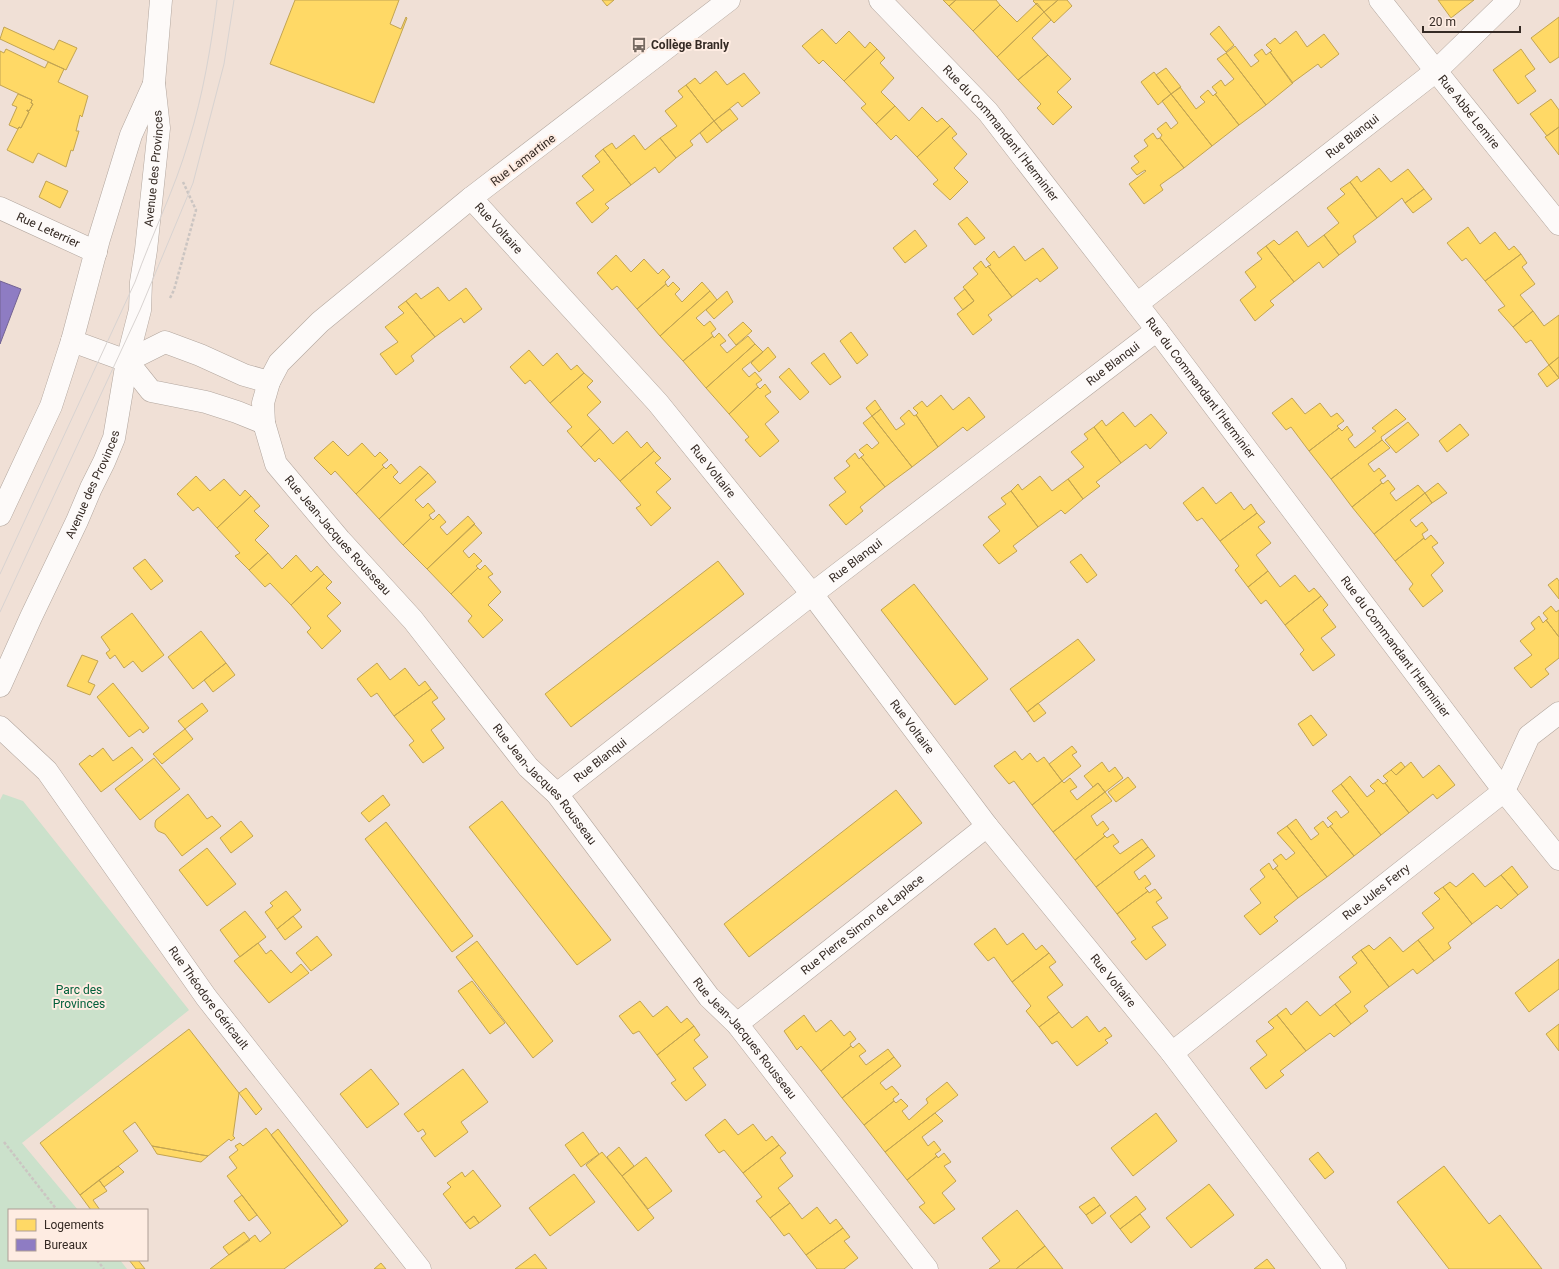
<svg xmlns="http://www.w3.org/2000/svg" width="1559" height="1269" viewBox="0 0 1559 1269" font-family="Roboto,sans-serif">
<rect width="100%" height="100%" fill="#f0e0d6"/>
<path fill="#cbe1cb" d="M3,794L23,801L189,1010L22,1143L78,1210H9V1260H120L127,1269H0V800Z"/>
<path fill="#ffd966" stroke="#c2a452" d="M295,0H399L390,24L401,29L406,17L407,18L374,103L270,64Z
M602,0H614L607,6Z
M943,0H956L949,6Z
M956,0H996L1000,5L973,31L949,6Z
M1034,0H1058L1044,12L1033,1Z
M1058,0H1067L1072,6L1054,23L1044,12Z
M1438,0H1474L1451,18Z
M1037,3L1044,12L997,57L973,31L1000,5L1017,22Z
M1044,12L1051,20L1032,38L1048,55L1018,80L997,57Z
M1559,17V57L1550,63L1531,38Z
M1219,26L1234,45L1226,52L1210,34Z
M4,27L54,50L59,40L77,48L66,70L0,39Z
M822,29L836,44L849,31L865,48L870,42L877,49L844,81L823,60L819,64L802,46Z
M1296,31L1307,47L1324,34L1339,54L1321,68L1318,64L1292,83L1270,52L1272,51L1266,45L1275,38L1280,44Z
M1235,46L1251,67L1259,61L1254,55L1262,49L1266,55L1270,52L1293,83L1266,105L1226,53Z
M6,49L45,68L48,62L64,69L58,82L88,96L82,117L80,115L76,131H79L73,151L71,150L66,167L38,153L33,163L7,150L19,127L21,128L29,112L27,111V110L29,111L33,104L31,103L32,100L0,85V51L4,53Z
M877,49L885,58L880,63L894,78L881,92L895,106L876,124L861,108L866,104L844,81Z
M1521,49L1535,69L1525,76L1536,91L1518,104L1493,70Z
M1226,53L1266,105L1239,125L1215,94L1217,93L1212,87L1221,80L1225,86L1234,79L1217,59Z
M1048,55L1071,79L1057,92L1072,107L1053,125L1037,108L1041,104L1018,80Z
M1166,68L1181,87L1171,94L1156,75Z
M716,71L727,85L744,73L760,93L742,107L738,102L714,121L686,85L695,78L700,84Z
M1154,72L1171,94L1158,105L1141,82Z
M686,85L714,121L690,141L693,145L676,158L660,138L677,126L665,111L683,97L678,91Z
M1180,87L1196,109L1205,102L1200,97L1208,90L1213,96L1215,94L1239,125L1212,146L1171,94Z
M18,94L32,100L31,103L33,104L29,111L27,110V111L29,112L21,128L19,127L18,129L9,125L17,107L12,105Z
M1171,94L1212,146L1184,168L1160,138L1162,135L1157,129L1166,122L1171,129L1178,123L1162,101Z
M1551,99L1559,110V127L1547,136L1530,114Z
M895,106L909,121L922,107L937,122L942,118L950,126L917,157L896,135L891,140L876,124Z
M730,109L738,119L722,131L714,121Z
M714,121L722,131L707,143L700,133Z
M950,126L957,134L952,138L967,154L954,168L968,182L950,200L933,184L938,180L917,157Z
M1559,127V155L1545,137Z
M1153,133L1157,139L1160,138L1184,168L1160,185L1163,190L1144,204L1129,184L1146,171L1145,170L1137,175L1131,168L1139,162L1134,156L1148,146L1144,140Z
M634,135L645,150L660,138L676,158L659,173L655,167L631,185L603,149L612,143L616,149Z
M603,149L631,185L605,204L609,208L592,223L576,203L594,190L582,176L600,162L595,156Z
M1379,168L1391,182L1408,169L1424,189L1405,203L1402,198L1377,218L1350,182L1357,176L1361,182Z
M46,181L68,191L60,208L39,197Z
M1350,182L1377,218L1353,236L1356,242L1339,255L1324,235L1339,223L1327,208L1345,194L1340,189Z
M1424,189L1432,199L1413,213L1405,203Z
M967,217L985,238L975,245L958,224Z
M1468,227L1480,244L1495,232L1509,250L1514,246L1521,254L1485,281L1466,258L1462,261L1447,243Z
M915,230L927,246L905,263L893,248Z
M1297,231L1308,247L1324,235L1339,255L1323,268L1319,262L1294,282L1266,246L1274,240L1279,245Z
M1014,246L1025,261L1043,248L1058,268L1040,282L1037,278L1012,297L988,266L991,265L986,259L994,251L999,258Z
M1266,246L1294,282L1270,301L1274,305L1255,321L1240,300L1256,287L1245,272L1262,259L1257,253Z
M1521,254L1527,263L1522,267L1535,284L1520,295L1533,311L1513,327L1498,310L1505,306L1485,281Z
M616,255L631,272L644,259L658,274L663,269L670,277L665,282L666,284L637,309L617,286L612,290L597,273Z
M981,261L986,268L988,266L1012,297L988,315L992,320L973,335L957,314L974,301L963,287L978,274L973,268Z
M673,282L680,289L675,294L682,302L702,282L710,291L660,336L637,309L666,284L668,287Z
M438,287L449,301L466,288L482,309L464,323L461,318L435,337L406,301L416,293L421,299Z
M965,289L974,301L963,310L954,298Z
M710,291L717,300L696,318L704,326L710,321L716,329L711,333L713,336L683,361L660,336Z
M727,291L733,302L714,319L706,310Z
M406,301L435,337L411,356L414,361L396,375L380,354L398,342L385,327L404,313L398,307Z
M1533,311L1544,326L1559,315V357L1549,365L1531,340L1526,343L1513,327Z
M743,322L752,331L736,345L728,335Z
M851,332L868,355L857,364L840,341Z
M719,333L726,341L720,345L727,353L748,336L755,344L706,388L683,361L713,336L714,338Z
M755,344L763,352L742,369L749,377L755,372L762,380L756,384L758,387L729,414L706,388Z
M768,347L776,357L759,372L751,363Z
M529,350L543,366L557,353L571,370L577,365L584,373L550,403L530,380L525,384L510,367Z
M824,353L841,377L830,385L811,363Z
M1559,357V378L1549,365Z
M1549,365L1559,378L1547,387L1538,374Z
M789,368L809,392L800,400L779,377Z
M584,373L593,381L587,387L601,402L587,415L600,429L581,447L567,431L572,427L550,403Z
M765,384L771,392L765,396L779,412L765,424L779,441L760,457L745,440L749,437L729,414L758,387L760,389Z
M941,395L953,410L969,397L985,417L967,431L963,427L938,447L916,415L918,413L913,408L922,401L927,407Z
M1292,398L1305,414L1320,403L1331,417L1337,413L1344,421L1337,426L1339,428L1309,451L1291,427L1286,430L1272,413Z
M875,400L881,409L872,416L866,408Z
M881,409L896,430L905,424L900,418L909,410L914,416L916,415L919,419L938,447L912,467L872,416Z
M1396,409L1406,419L1381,437L1382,440L1331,479L1309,451L1339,428L1342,431L1347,426L1353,435L1348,439L1355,448L1376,431L1372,428Z
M1123,412L1135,427L1151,414L1167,433L1150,449L1146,444L1121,463L1094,427L1102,420L1106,426Z
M872,416L912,467L885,487L861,457L864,455L859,450L867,444L872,449L879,443L863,423Z
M1408,422L1419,435L1396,453L1385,440Z
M1460,424L1469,435L1447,452L1439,441Z
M1094,427L1121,463L1096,482L1100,486L1083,499L1068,479L1084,467L1071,452L1088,439L1084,434Z
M600,429L613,444L627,431L641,448L647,442L654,451L620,481L599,458L595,462L581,447Z
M1382,440L1390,448L1368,464L1374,472L1379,468L1386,476L1380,480L1382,483L1352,507L1331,479Z
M333,441L348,456L362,443L375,457L380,452L388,460L382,465L384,467L356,494L335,471L331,475L314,458Z
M654,451L661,458L655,463L671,479L656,492L671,508L651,526L636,508L641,505L620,481Z
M855,453L859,459L861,457L885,487L860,507L863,511L846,525L829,505L846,492L834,478L850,466L846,461Z
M391,464L398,472L393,477L400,484L420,466L428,473L379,519L356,494L384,467L386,469Z
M428,473L436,482L415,500L423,508L428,503L435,511L429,515L431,518L403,545L379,519Z
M196,476L210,491L224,479L240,496L245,490L251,496L217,528L198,507L193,511L177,494Z
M1040,476L1052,491L1068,479L1083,499L1065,514L1061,510L1038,527L1011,491L1018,484L1022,490Z
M1388,480L1395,489L1390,493L1396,501L1418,485L1425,493L1374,534L1352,507L1382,483L1383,484Z
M1438,483L1447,493L1432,503L1425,493Z
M1203,487L1216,504L1231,492L1244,510L1251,504L1257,513L1220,541L1202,518L1197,521L1183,503Z
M1011,491L1038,527L1013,546L1017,551L999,564L983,545L1000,531L988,517L1006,504L1001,498Z
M1425,493L1432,503L1410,520L1416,527L1422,522L1428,530L1422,534L1424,538L1395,561L1374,534Z
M251,496L260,506L254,511L269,526L255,540L268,553L249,570L235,556L240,553L217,528Z
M1257,513L1265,522L1258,527L1271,543L1256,555L1268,571L1248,587L1235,570L1239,566L1220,541Z
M439,514L446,522L440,527L447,535L468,516L475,524L427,569L403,545L431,518L433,520Z
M474,524L482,533L463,551L469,558L474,553L482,561L476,566L478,568L451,594L427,569Z
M1431,535L1438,543L1432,547L1444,563L1431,575L1443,591L1423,607L1409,589L1413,584L1395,561L1424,538L1425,540Z
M268,553L282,569L296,555L311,572L317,566L324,574L291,605L270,583L265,587L249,570Z
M1081,554L1097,575L1087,583L1070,562Z
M145,559L163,581L151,590L133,568Z
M718,561L744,594L571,727L545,694Z
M485,565L493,574L488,577L501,592L488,605L503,620L483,638L468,621L472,616L451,594L478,568L480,570Z
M1268,571L1280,587L1295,575L1309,592L1314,588L1321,596L1285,625L1266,600L1261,604L1248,587Z
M324,574L332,582L326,588L341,603L327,616L341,631L322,649L307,632L311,628L291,605Z
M1557,578L1559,581V599L1548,585Z
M914,584L988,679L955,705L881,610Z
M1321,596L1328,605L1323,610L1336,627L1321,638L1335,655L1313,671L1300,654L1304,650L1285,625Z
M1551,606L1556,612L1559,610V637L1546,620L1548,619L1543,613Z
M132,613L164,655L142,672L133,661L124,668L115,655L110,659L106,653L110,650L101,637Z
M1539,616L1543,623L1546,620L1559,637V658L1545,669L1549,674L1531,688L1514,668L1532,655L1520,641L1535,629L1531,623Z
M201,631L226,663L193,689L168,657Z
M1078,639L1095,660L1027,712L1010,689Z
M82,655L98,661L88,682L95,685L90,695L67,686Z
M226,663L235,675L213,692L204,680Z
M377,663L390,680L405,668L419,686L425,681L431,689L394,716L377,693L371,697L357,679Z
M113,683L149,728L143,733L140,729L129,737L97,697Z
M431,689L438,698L432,702L445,719L431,730L444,748L423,763L409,745L414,741L394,716Z
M202,703L208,711L185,729L178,721Z
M1038,703L1046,713L1034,722L1027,712Z
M1311,715L1327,735L1313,746L1298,724Z
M185,729L193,739L162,764L153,754Z
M1072,746L1077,752L1072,755L1081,766L1062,781L1049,764Z
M132,747L143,760L101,792L79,764L90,755L92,757L103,748L113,761Z
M1015,751L1022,760L1030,753L1037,762L1044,757L1062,781L1032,805L1014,781L1009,784L994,766Z
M154,758L180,789L140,820L115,789Z
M1102,762L1109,772L1115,767L1123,778L1105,792L1098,783L1093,787L1084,776Z
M1401,762L1405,767L1396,775L1391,770Z
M1411,762L1423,778L1439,765L1455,785L1437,799L1433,794L1409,813L1385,783L1388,781L1383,776L1391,770L1396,775Z
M1350,776L1367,797L1375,791L1370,786L1378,779L1383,784L1385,783L1409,813L1381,835L1341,784Z
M1128,777L1136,787L1116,802L1108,792Z
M1070,778L1077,787L1070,791L1077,800L1098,783L1105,792L1053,832L1032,805L1062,781L1064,783Z
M1341,784L1381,835L1354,856L1330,826L1333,824L1327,818L1336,811L1341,818L1349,812L1332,791Z
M896,790L922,823L749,957L724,924Z
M1105,792L1112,801L1091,816L1097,826L1103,821L1109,829L1103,834L1105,836L1075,860L1053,832Z
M188,794L207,819L212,816L221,826L182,856L165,834L158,831L155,827V823L156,820Z
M383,795L390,805L369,822L361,813Z
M502,801L611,940L577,965L469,827Z
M1296,819L1311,840L1319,834L1314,828L1323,821L1328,828L1330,826L1354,856L1327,877L1287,826Z
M241,821L253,836L231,853L220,838Z
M386,822L473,936L452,952L365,839Z
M1287,826L1327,877L1298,898L1275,868L1278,866L1273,860L1281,854L1286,860L1295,853L1277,833Z
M1113,834L1119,842L1113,846L1120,854L1142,839L1148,847L1096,887L1075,860L1105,836L1107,838Z
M1148,847L1155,856L1134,872L1139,880L1145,875L1151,884L1145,888L1148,891L1117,914L1096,887Z
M207,848L236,884L207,906L179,870Z
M1269,863L1273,870L1275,868L1298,898L1274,917L1278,921L1260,935L1244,916L1261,903L1250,889L1265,877L1260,870Z
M1512,866L1528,887L1518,895L1501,875Z
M1473,873L1485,887L1501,875L1518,895L1501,909L1497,905L1472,924L1443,887L1450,882L1456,887Z
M1443,887L1472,924L1448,943L1451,948L1434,961L1418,940L1434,928L1422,913L1440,899L1434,893Z
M1155,889L1162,898L1156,902L1168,918L1152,927L1166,945L1146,960L1131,942L1136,939L1117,914L1148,891L1149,893Z
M286,891L301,910L277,929L265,912L273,906L270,903Z
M245,911L266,937L240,957L220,930Z
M293,916L302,927L285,940L277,929Z
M995,928L1007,945L1023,933L1036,950L1042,945L1049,953L1012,982L994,957L988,961L974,944Z
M317,936L332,955L311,971L296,953Z
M1390,937L1403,952L1418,940L1434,961L1417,974L1413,969L1389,987L1361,950L1369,945L1374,950Z
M477,941L553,1041L533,1058L456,957Z
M258,943L266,954L271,950L291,973L301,964L309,973L269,1003L234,961Z
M1361,950L1389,987L1364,1006L1368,1011L1351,1024L1335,1004L1351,992L1339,977L1357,963L1352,957Z
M1049,953L1056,962L1049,967L1063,985L1047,997L1059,1012L1039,1027L1026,1011L1031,1006L1012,982Z
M1559,959V989L1529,1012L1515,993Z
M472,981L505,1023L490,1034L458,991Z
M640,1001L653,1017L667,1006L681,1023L687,1018L694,1026L657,1055L639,1031L633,1034L619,1016Z
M1307,1001L1320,1016L1335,1004L1351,1024L1334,1037L1330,1033L1306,1051L1277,1015L1286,1008L1291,1015Z
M1059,1012L1072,1028L1087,1016L1099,1032L1105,1027L1112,1036L1105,1040L1108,1043L1077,1066L1057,1041L1052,1044L1039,1027Z
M804,1015L816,1032L831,1020L844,1036L850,1031L856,1039L850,1044L851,1046L821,1071L801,1046L797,1050L784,1031Z
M1277,1015L1306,1051L1280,1071L1284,1075L1266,1089L1250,1068L1267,1055L1256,1041L1274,1028L1268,1022Z
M1559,1024V1051L1546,1034Z
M694,1026L700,1035L694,1040L708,1057L693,1068L706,1085L686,1101L671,1083L676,1080L657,1055Z
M189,1029L239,1093L233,1136L235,1138L231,1141L229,1139L208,1156L152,1146L135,1122L123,1131L138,1151L80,1195L40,1143Z
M859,1043L866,1051L859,1056L866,1065L888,1049L894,1057L842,1098L821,1071L851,1046L853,1048Z
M894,1057L901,1066L880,1083L886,1090L892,1086L899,1094L893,1099L894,1101L864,1125L842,1098Z
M371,1069L399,1104L367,1128L340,1094Z
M463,1069L488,1102L461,1122L468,1132L435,1157L421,1138L426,1134L423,1129L418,1132L404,1114Z
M947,1082L958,1095L885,1152L864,1125L894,1101L896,1103L901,1099L908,1106L902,1111L909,1120L928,1103L926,1099Z
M246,1088L262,1109L256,1115L239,1093Z
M935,1113L943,1121L922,1137L928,1146L934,1141L941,1150L935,1154L937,1156L907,1180L885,1152Z
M1156,1113L1177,1141L1133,1176L1111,1148Z
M725,1119L738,1135L753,1124L766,1141L772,1136L779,1145L743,1173L724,1150L719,1153L705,1135Z
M266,1128L342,1226L284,1269H210L255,1235L260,1242L271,1233L227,1176L237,1168L229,1157L238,1150L235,1146L240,1143L243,1146Z
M278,1129L348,1221L342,1226L271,1135Z
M583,1132L599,1154L581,1167L565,1145Z
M779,1145L786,1153L780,1158L793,1176L778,1188L790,1203L770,1218L756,1201L762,1197L743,1173Z
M152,1146L208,1156L201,1162L157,1154Z
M619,1147L634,1166L622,1176L607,1157Z
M602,1152L622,1176L654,1218L638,1231L586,1165Z
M1318,1152L1334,1172L1325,1179L1309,1159Z
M944,1153L951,1162L944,1166L956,1181L942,1193L955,1209L934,1224L919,1207L925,1203L907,1180L937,1156L938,1158Z
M646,1157L672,1191L648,1209L622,1176Z
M118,1166L124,1172L104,1187L99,1180Z
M1444,1166L1489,1224L1500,1215L1542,1269H1449L1397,1202Z
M473,1170L501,1206L479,1223L474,1216L465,1223L443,1194L451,1187L447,1183L462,1172L465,1177Z
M574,1174L595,1202L550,1236L529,1208Z
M99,1180L107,1191L93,1200L100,1210H91L80,1195Z
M1209,1184L1234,1215L1191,1248L1166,1218Z
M242,1195L257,1215L249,1221L234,1201Z
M1136,1196L1146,1209L1120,1229L1110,1216Z
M1094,1197L1100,1205L1086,1215L1079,1207Z
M790,1203L802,1219L817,1207L830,1224L836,1219L843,1228L806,1255L789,1233L784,1236L770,1218Z
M1100,1205L1106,1213L1092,1224L1086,1215Z
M1017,1210L1045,1246L1016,1269H989L1000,1261L982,1238Z
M1140,1214L1150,1227L1131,1243L1120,1229Z
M474,1216L479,1223L470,1229L465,1223Z
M843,1228L850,1237L844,1241L858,1258L844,1269H817L806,1255Z
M244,1232L250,1240L229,1255L223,1247Z
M1045,1246L1063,1269H1016Z
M535,1254L547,1269H515Z
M1267,1259L1275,1269H1254Z
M129,1260H138L145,1269H136Z
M381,1263L386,1269H374Z"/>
<path fill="#8e7cc3" stroke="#736393" d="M0,281L21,289L0,344Z"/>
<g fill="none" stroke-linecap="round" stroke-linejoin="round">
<defs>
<g id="minor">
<path id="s1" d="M729,0L471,198L320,322L279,363L269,382L263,403L264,423L276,464L340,540L413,620L528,767L557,794L709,997L737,1024L927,1269"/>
<path id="s2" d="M880,0L988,112L1157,330L1504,791L1559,859"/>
<path id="s3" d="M1380,0L1436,71L1559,224"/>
<path id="s4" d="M471,198L658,403L812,594L987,826L1172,1053L1335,1269"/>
<path id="s5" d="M0,208L96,252"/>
<path id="s6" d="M1137,304L1436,71L1509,0"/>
<path d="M72,341L127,361L151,391L206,402L237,412L264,423"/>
<path d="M127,361L165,342L200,355L244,375L269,382"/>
<path id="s7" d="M0,727L47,771L206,997L420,1269"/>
<path id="s8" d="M557,794L812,594L1157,330"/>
<path id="s9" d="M737,1024L987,826"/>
<path id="s10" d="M1172,1053L1504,791L1529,736L1559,713"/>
</g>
<g id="tertiary">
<path d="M0,515L51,406L72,341L99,239L131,135L154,84"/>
<path id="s11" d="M0,686L31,617L77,521L91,488L104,462L114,438L127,361L140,310L141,282L146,250L159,128L154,83L161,0"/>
</g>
</defs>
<use href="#minor" stroke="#b2a69e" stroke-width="23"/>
<use href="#tertiary" stroke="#b2a69e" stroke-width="23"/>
<path stroke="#cbc5c2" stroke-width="2.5" stroke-dasharray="3 2" stroke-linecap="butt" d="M170,298L174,290L196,210L183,182
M4,1142L57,1210
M97,1260L104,1269"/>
<use href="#minor" stroke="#fdfaf9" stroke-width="22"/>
<use href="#tertiary" stroke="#fdfaf9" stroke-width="22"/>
<path stroke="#d8d3d1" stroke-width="1" d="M0,574L135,282C152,234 175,189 189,140C203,95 211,47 217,0
M0,612L140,310L193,183L224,64L234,0"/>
</g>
<defs>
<symbol id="bus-bare" viewBox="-9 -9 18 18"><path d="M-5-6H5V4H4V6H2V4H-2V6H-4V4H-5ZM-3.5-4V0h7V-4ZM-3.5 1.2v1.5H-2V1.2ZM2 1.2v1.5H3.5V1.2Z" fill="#766a62" stroke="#feece2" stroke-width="2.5" paint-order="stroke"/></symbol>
</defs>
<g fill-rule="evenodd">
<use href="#bus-bare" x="628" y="34" width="22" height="22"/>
</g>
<g text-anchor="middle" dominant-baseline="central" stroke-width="4" stroke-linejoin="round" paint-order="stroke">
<g font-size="12" font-weight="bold" fill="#352a24" stroke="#feece2" text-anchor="start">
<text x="651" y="45">Collège Branly</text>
</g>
<g font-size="12" fill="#352a24" stroke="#feece2">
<text stroke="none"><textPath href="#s3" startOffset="143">Rue Abbé Lemire</textPath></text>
<text stroke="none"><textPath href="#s2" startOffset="180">Rue du Commandant l'Herminier</textPath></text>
<text stroke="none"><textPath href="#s6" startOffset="273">Rue Blanqui</textPath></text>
<text transform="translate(523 160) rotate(-37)">Rue Lamartine</text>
<text stroke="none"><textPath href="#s11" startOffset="546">Avenue des Provinces</textPath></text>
<text stroke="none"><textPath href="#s4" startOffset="41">Rue Voltaire</textPath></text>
<text stroke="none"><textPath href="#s5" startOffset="53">Rue Leterrier</textPath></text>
<text stroke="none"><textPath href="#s8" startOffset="703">Rue Blanqui</textPath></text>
<text stroke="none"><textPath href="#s2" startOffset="504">Rue du Commandant l'Herminier</textPath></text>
<text stroke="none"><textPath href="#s4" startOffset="365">Rue Voltaire</textPath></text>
<text stroke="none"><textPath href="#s11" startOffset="222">Avenue des Provinces</textPath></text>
<text stroke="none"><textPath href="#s1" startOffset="779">Rue Jean-Jacques Rousseau</textPath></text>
<text stroke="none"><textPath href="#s8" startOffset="379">Rue Blanqui</textPath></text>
<text stroke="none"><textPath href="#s2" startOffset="828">Rue du Commandant l'Herminier</textPath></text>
<text stroke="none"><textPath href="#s4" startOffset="689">Rue Voltaire</textPath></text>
<text stroke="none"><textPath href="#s8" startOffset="55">Rue Blanqui</textPath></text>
<text stroke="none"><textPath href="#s1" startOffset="1103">Rue Jean-Jacques Rousseau</textPath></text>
<text stroke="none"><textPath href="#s10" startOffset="260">Rue Jules Ferry</textPath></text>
<text stroke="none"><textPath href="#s9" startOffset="160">Rue Pierre Simon de Laplace</textPath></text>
<text stroke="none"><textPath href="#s4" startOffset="1013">Rue Voltaire</textPath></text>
<text stroke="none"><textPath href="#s7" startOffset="343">Rue Théodore Géricault</textPath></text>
<text stroke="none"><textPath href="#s1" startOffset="1427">Rue Jean-Jacques Rousseau</textPath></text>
</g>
<g font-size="12" fill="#015f3a" stroke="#feece2">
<text x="79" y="990">Parc des<tspan x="79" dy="14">Provinces</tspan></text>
</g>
</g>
<rect x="8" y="1209" width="140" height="52" fill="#feece2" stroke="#ae9e96"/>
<rect x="16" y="1219" width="20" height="12" fill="#ffd966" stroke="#ae9e96"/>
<text x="44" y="1229" font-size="12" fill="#352a24">Logements</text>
<rect x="16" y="1239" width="20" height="12" fill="#8e7cc3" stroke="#ae9e96"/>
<text x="44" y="1249" font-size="12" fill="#352a24">Bureaux</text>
<path d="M1423 26v6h97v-6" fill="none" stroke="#352a24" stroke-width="2"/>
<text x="1429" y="26" font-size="12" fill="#352a24" stroke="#feece2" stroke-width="3" paint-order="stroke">20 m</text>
</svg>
